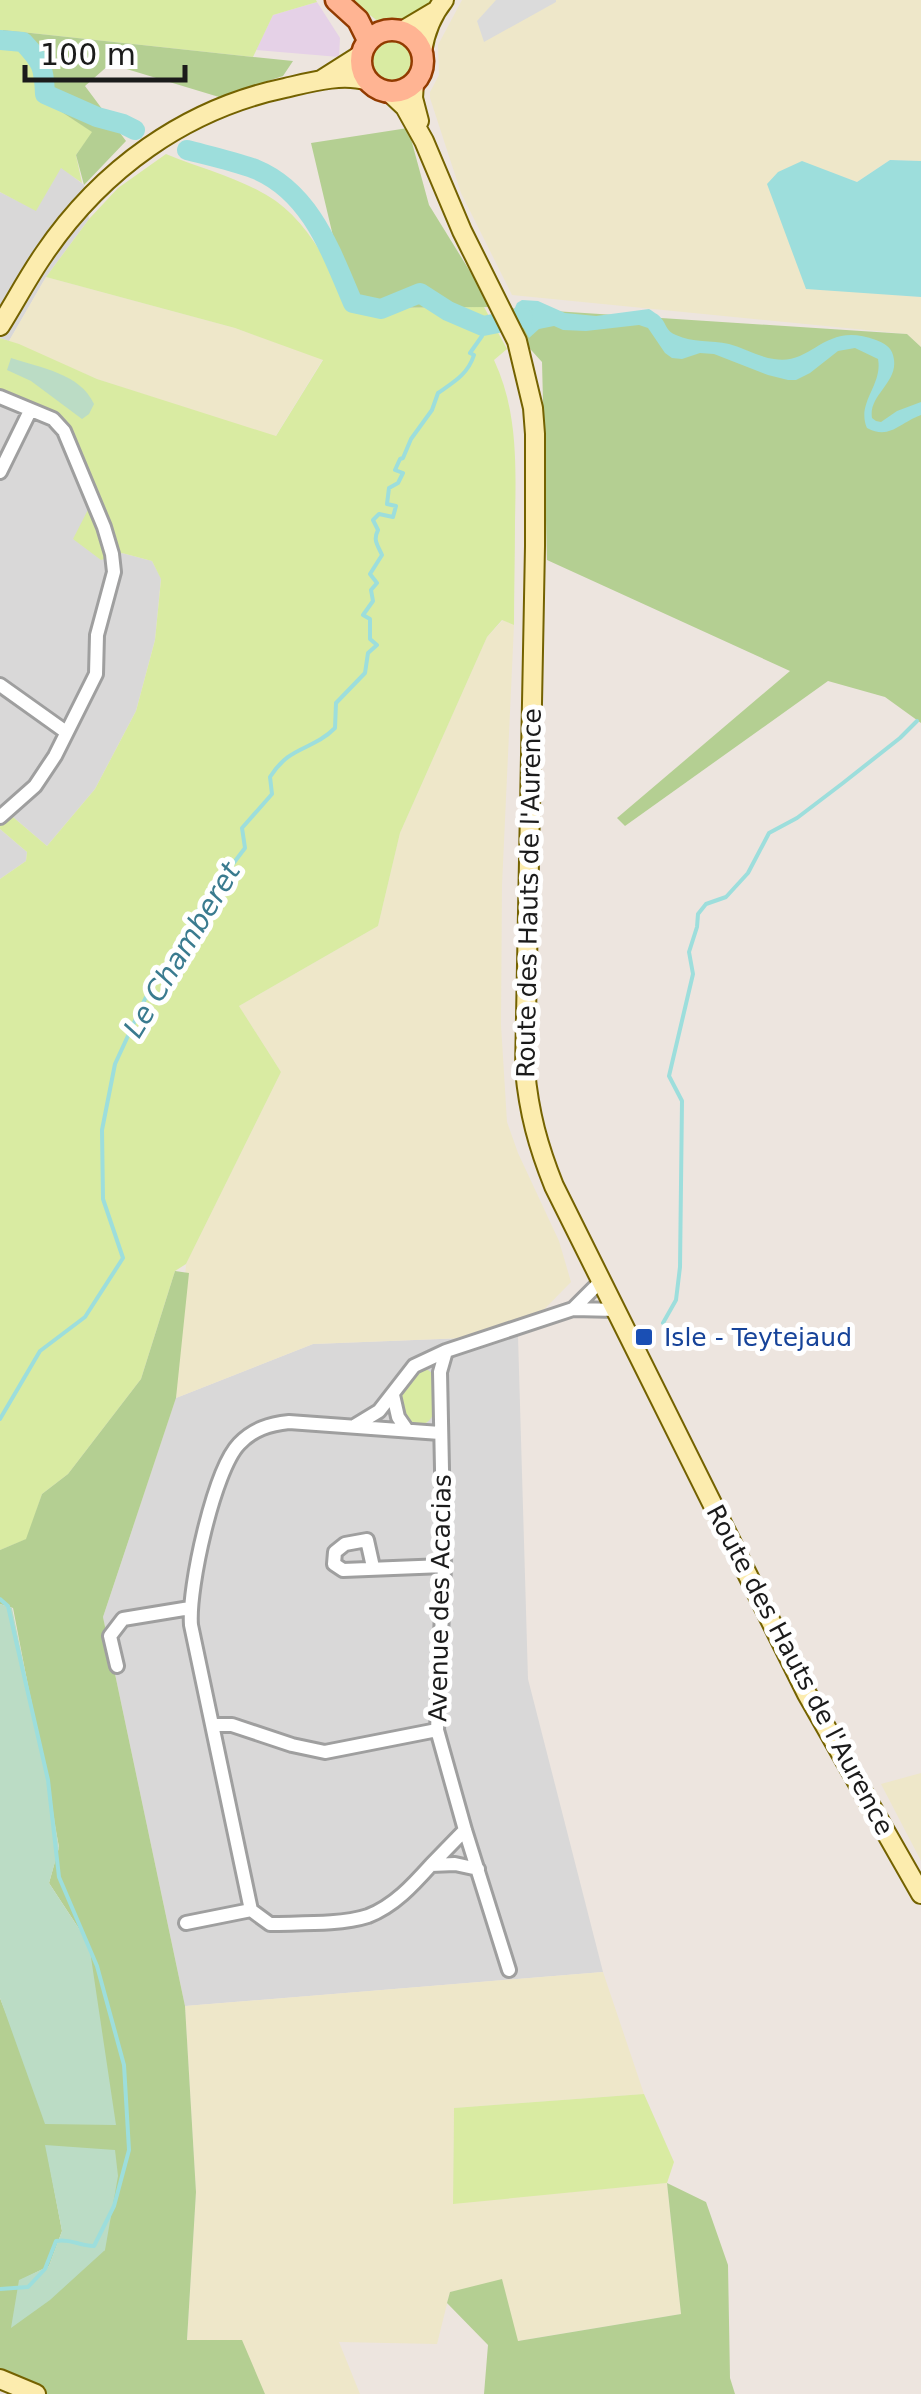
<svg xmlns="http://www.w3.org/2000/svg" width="921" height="2394" viewBox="0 0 921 2394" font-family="'DejaVu Sans',sans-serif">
<rect width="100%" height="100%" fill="#ede5df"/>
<path fill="#d9d8d8" d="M61,167L84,185L89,219L46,277L9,341L0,338V192L36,210Z
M0,397L53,419L112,554L122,553L152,561L161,578L155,640L136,711L95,789L47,846L0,806Z
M0,829L27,852L26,861L0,879Z
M518,1336L528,1679L603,1972L185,2006L103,1617L176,1398L313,1344Z"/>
<path fill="#e5d1e7" d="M317,2L340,38L339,57L256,50L273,15Z"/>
<path fill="#eee7c9" d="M462,0H921V161L890,160L857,182L802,162L806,288L921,297V347L907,334L512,295L461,193L430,98V92L439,75L438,45Z
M46,277L235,328L323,359L275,437L256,431L97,379L9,341Z
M503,620L514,625L502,885L501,1025L507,1122L518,1153L559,1241L571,1282L518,1336L313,1344L176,1398L186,1264L281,1072L239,1006L378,926L400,833L487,637Z
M921,1773V1861L881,1784Z
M603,1972L644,2094L454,2108L453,2203L667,2183L681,2314L517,2341L502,2280L450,2292L437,2344L339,2342L360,2394H265L262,2390L187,2341L196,2192L185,2006Z"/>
<path fill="#d9eba2" d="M0,0H316L317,2L273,15L253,57L3,30L21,47L40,71L42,99L93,132L76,155L82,183L61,168L36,211L0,192Z
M352,0H444L402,31C382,28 368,13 352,0Z
M369 61a23 23 0 1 1 46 0a23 23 0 1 1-46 0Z
M166,154C197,167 232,176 261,192C306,215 329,265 350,308L484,307L507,349L494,360C518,411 516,466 515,522C515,556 514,590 514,625L502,620L487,637L400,833L378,926L239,1006L281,1072L186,1264L175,1271L141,1379L68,1474L42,1494L27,1539L0,1550V879L26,861L27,852L0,829V806L47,846L95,789L136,711L155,640L161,579L152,561L122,553L101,560L73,539L93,500L64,431L0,397V338L19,344L97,379L276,436L323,360L235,328L46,277L89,219L118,188Z
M425,1368L432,1373C434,1397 444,1430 407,1425L402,1419L398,1395L418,1370Z
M644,2094L674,2162L667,2183L453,2204L454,2108Z"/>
<path fill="#b4cf92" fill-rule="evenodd" d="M3,30L253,57L293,61L283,76L219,97L110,64L85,86L126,141L84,185L76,155L92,132L42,99L40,71L21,47H3Z
M408,128L429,205L492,307L907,334L921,347V723L885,697L828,681L625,826L617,818L790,671L547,560L542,362L492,307L350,308L311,143Z
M175,1271L189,1273L176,1398L103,1617L185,2006L196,2192L187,2340H242L265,2394H14L0,2388V1998L13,2031L89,1944L49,1883L59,1847L13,1608L0,1604V1550L26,1539L42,1494L68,1474L141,1379ZM46,2146L105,2250L19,2281L49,2266L62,2231Z
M667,2183L706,2202L728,2265L730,2378L735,2394H484L488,2345L447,2303L450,2292L502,2279L518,2341L681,2314Z"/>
<path fill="#bbdcc5" d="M11,358C40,368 80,373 94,404L89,414L82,419L31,381L7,370Z
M0,1604L12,1608L48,1780L59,1848L49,1883L89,1944L116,2125L45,2124L0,1998Z
M45,2145L115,2150L118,2176L105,2250L50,2300L11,2328L19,2280L49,2266L62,2231Z"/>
<path fill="#dbdbdb" d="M496,0H556V2L484,42L477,21Z"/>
<path fill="#9ddedc" d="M890,160L921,161V297L806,289L767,184L778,172L802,161L857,182Z
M522,300L538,301L565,313L596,316L649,309C652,311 659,315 661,318C667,325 666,331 676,335C693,343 711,340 729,344C744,348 759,357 774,359C813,366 824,320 876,340C884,343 891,347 893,355C901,382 868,394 872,418L876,421L881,422L897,411L921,402V415C899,423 890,440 867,428C856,403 883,385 878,359L855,348L838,351L810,373L796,380H788L768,375L714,354L700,353L682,359L672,358L665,353L648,328L639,325L586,331L563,330L554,326L539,329L529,338L514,310L517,303Z"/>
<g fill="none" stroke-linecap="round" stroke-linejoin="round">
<path stroke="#9ddedc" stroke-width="4" d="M663,1323L676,1300L680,1267L682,1101L669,1076L693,974L689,952L697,927L698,914L706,904L726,897L748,873L769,833L797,818L843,783L900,738L917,721
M0,1419L40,1351L85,1317L123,1258L103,1199L102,1130L115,1064L145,999L201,906L245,848L242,828L272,794L270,777C290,745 312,751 335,728L336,703L365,673L368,653L377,645L370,639V619L363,615L373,601L371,590L377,583L370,574L382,555C377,544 373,540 378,530L373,520L379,514L393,517L396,506L387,504L389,488L398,483L403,473L395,470L400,459L403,458L411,439L432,410L438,393C454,382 468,374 474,355L470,353L482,336L483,326
M0,1599L8,1606L48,1780L59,1877L97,1966L124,2065L129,2150L114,2206L94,2246C78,2246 71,2238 56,2241L45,2269L28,2287L0,2289"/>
<path stroke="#9ddedc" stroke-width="20" d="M0,40L23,42C42,62 44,67 45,94L97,117L123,124L135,130
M187,150C210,156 233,161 255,169C311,192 331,252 353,303L381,309L420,293L448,311L483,326L523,318"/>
<defs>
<path id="street" d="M0,397L53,419L64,431L104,527L112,554L114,572L97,635L96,674L55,756L35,786L0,817
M0,472L30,411
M0,685L66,732
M573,1309L602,1280
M393,1395L398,1417L407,1430
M356,1425L379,1411L414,1366L446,1351
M373,1567L367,1540L345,1544L335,1552L334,1564L343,1570L444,1566
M117,1666L110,1636L123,1619L190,1608
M212,1725H232L292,1745L325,1752L437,1730
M465,1830L431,1865L455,1864L478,1869
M251,1910L191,1625C188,1588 214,1470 239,1444C253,1429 270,1424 289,1422L440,1433
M186,1923L251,1910L270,1924C300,1923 340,1925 368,1916C394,1906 413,1885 431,1865
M509,1970L465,1830L437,1730L444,1566L440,1372L446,1351L573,1309L617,1310"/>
<path id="secondary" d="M402,31L434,12
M422,52C425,32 431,16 444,0
M321,80L362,54
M414,83L413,98L419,121
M389,92L405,107L424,141L462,231L517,341L533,408L535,434V546L525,1070C529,1113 538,1146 554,1186L807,1694L921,1894
M0,326C15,302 28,277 44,254C101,170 185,109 285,88C311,82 342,73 368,81
M0,2379L36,2394"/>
<path id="primary" d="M336,0L358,20L368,40
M361 61a31 31 0 1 1 62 0a31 31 0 1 1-62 0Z"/>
</defs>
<use href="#street" stroke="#9f9f9f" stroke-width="18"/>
<use href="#secondary" stroke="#746200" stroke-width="22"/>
<use href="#primary" stroke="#923b00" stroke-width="25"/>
<use href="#street" stroke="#fff" stroke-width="12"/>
<use href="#secondary" stroke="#fcecae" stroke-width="18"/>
<use href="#primary" stroke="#ffb493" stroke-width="20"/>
</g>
<rect fill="#1a4fb4" stroke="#fff" stroke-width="4" x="634" y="1327" width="20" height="20" rx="5"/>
<g text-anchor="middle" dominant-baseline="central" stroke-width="10" stroke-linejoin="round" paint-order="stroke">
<g font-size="25" fill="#1b1b1b" stroke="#fff">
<text transform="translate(529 893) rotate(-89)">Route des Hauts de l'Aurence</text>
<text transform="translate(440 1598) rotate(-89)">Avenue des Acacias</text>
<text transform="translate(800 1670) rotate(62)">Route des Hauts de l'Aurence</text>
</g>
<g font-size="25" fill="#164399" stroke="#fff" text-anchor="start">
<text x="664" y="1337">Isle - Teytejaud</text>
</g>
<g font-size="28" font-style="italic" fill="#3a7b8f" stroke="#fff">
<text transform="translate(182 950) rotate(-59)">Le Chamberet</text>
</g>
</g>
<path d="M25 65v15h160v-15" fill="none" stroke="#1b1b1b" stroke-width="5"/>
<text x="40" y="65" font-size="30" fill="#1b1b1b" stroke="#ffffff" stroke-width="8" paint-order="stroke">100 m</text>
</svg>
